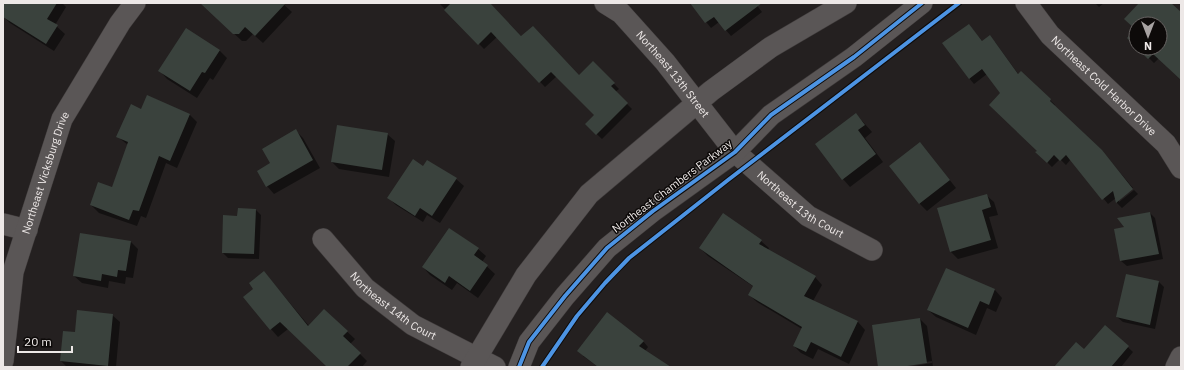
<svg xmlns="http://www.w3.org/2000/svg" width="1184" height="370" viewBox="0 0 1184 370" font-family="'IBM Plex Sans',sans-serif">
<rect width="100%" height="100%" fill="#242020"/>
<path fill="#0007" d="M5,3H62L66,7L55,25L65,34L54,51L10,23L3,16Z
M211,3H282L292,12L263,43L253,34L246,41H242L214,15Z
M439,3H489L522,37L579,76L593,62L619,89L615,92L632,109L602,139L586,124L595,115L557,76L545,87L497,37L484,49Z
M691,3H755L762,12L731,36L719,22L711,28Z
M1095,3H1104L1099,7Z
M1141,3H1170L1181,14V79L1159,58L1154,63L1139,48H1160V24H1136V29L1125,19Z
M969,25L983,42H995L1019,75L1021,72L1055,105L1054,106L1107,157L1133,188L1119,199V202L1134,190L1138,194L1122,208L1117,203L1116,198L1108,204L1071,159L1066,165L1060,159L1052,167L1037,152L1038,151L1001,93L987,74L974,84L969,78Z
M187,30L220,51L227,58L213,80L210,78L197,98L167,79L160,71Z
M148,96L190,115L197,122L177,168L166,163L146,218L141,216L137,226L99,213L91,205L112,188L128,145L118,137L141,110Z
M856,114L872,132L865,138L883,162L850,187L843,179L816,144Z
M295,130L303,138L320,168L274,194L267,186L271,164Z
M387,134L395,141L389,177L339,169L332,162Z
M920,143L927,151L956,188L927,211L920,204L891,166Z
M424,167L456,179L464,186L440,223L427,215L423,222L396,205L389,198Z
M986,195L994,202L998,215L989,217L998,248L958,259L951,252L938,209Z
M256,210L261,215L259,259L228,258L223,253L238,217Z
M1150,213L1155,218L1163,259L1127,266L1121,261L1115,230L1126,227Z
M723,215L761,241L769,248L768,250L815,277L822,285L813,301L858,322L865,330L849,364L818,349L813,359L801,353L794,346L802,329L757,302L749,295L754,287L708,256L700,248Z
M450,229L478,249L486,256L482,262L495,274L478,298L457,283L452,290L430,275L423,267Z
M131,242L138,249L133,278L126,277L125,284L109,281L108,288L82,283L74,276Z
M946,269L995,290L1002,298L996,312L987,308L976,335L936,317L928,310Z
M264,272L309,326L324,310L355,339L350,344L367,361L362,367H328L288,329L278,337L271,329L255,289Z
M1159,282L1164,287L1155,329L1123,322L1117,317Z
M112,315L120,322L116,367H67L61,361L64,332L76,333Z
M920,319L927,326L933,367H908L932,363V361L895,367H879Z
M1105,326L1133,352L1121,367H1056L1084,351Z
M643,341L648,347L645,351L669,367H598L583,356Z"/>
<path fill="#3a423d" d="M3,3H57L47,19L58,25L46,44L3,17Z
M200,3H286L255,36L245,27L239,34H233Z
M451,3H490L521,36L533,26L579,75L593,61L615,83L611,86L628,103L596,135L585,124L594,115L551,72L539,83L491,32L478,45L444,10Z
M690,3H762L725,31L714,17L705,23Z
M1139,3H1171L1181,12V80L1153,54L1148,59L1137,48H1160V24H1136V47L1127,38L1135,29L1124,19Z
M969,24L982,41L990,35L1018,74L1021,71L1051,99L1050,101L1102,150L1133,189L1116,203L1113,191L1102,200L1066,155L1060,161L1054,155L1047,163L1035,152L1037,151L989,105L1000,93L982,69L969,79L942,43Z
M186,28L220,50L205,73L202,72L190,91L158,71Z
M147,95L190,114L170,161L159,156L139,211L133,210L129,220L90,205L98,182L112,187L128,142L116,137L131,104L141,109Z
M856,113L865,125L858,130L876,154L842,180L815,144Z
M337,125L388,133L382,170L331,162Z
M296,129L313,160L266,187L257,171L270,163L262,149Z
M920,142L950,180L919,204L889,166Z
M413,159L423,166L427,160L457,178L432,216L420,208L415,216L387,198Z
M987,194L991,207L982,210L991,240L950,252L937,208Z
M238,208L256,209L254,254L222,253L223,215L237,216Z
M1150,212L1159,254L1120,261L1114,229L1124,227L1117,218Z
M723,213L762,240L759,244L816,276L804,296L858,321L841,357L811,342L806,352L793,346L802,327L748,295L753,286L699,248Z
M449,228L479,248L474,255L488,265L470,291L449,276L445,283L422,267Z
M80,233L131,241L126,271L118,270L117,277L102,274L101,281L73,276Z
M946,268L995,289L989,305L980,301L968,328L927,310Z
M264,271L308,326L324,309L348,331L343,336L361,353L347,367H327L280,322L270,330L243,297L253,289L249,283Z
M1126,274L1159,281L1150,325L1116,317Z
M77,310L113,314L108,366L60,361L63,331L75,332Z
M607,312L644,341L639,346L671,367H598L577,351Z
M920,318L927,363L901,367H878L872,325Z
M1105,325L1129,346L1111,367H1054L1076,342L1084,349Z"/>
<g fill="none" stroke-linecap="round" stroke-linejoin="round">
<defs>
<g id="street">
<path id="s1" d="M605,3L621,13L665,62L735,152L808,216L872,250"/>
<path id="s2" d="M1026,3L1050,35L1166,144L1181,168"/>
<path d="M3,224L27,230"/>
<path id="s3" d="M323,239L365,288L413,325L495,367"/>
<path id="s4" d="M3,361L13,272L62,119L120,23L135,3"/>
<path d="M471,367L526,275L589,194L711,91L771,47L846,3"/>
<path d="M519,367L529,342L565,296L607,248L653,211L735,152L771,115L854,57L922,3"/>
<path d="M1176,367L1181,357"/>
</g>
</defs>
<use href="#street" stroke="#3e3a3a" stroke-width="22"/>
<use href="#street" stroke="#5a5656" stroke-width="21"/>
<defs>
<path id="cycleway" d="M519,367L529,342L565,296L607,248L653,211L735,152L771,115L854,57L922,3
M542,367L577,316L605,283L629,258L728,180L959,3"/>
</defs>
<use href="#cycleway" stroke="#0d0a09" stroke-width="6"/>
<use href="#cycleway" stroke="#4d94e3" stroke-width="4"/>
</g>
<g text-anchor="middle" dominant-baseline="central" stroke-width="3" stroke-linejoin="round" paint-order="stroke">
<g font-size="11" fill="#ede8e7" stroke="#0d0a09">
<text stroke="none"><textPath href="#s1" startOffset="99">Northeast 13th Street</textPath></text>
<text stroke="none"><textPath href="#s2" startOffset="114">Northeast Cold Harbor Drive</textPath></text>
<text stroke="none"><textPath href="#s4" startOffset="194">Northeast Vicksburg Drive</textPath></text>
<text transform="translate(672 186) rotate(-37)">Northeast Chambers Parkway</text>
<text stroke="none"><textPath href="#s1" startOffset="283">Northeast 13th Court</textPath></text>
<text stroke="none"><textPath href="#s3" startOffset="98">Northeast 14th Court</textPath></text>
</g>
</g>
<rect width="1184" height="370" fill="none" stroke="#ede8e7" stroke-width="8"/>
<g transform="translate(1148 36) rotate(180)"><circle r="19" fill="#0d0a09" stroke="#676362"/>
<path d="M0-3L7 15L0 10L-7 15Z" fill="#a7a2a1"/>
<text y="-6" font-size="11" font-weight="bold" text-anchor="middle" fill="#ede8e7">N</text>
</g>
<path d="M18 346v6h54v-6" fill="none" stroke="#ede8e7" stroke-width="2"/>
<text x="24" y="346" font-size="12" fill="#ede8e7" stroke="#0d0a09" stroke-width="3" paint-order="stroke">20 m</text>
</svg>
